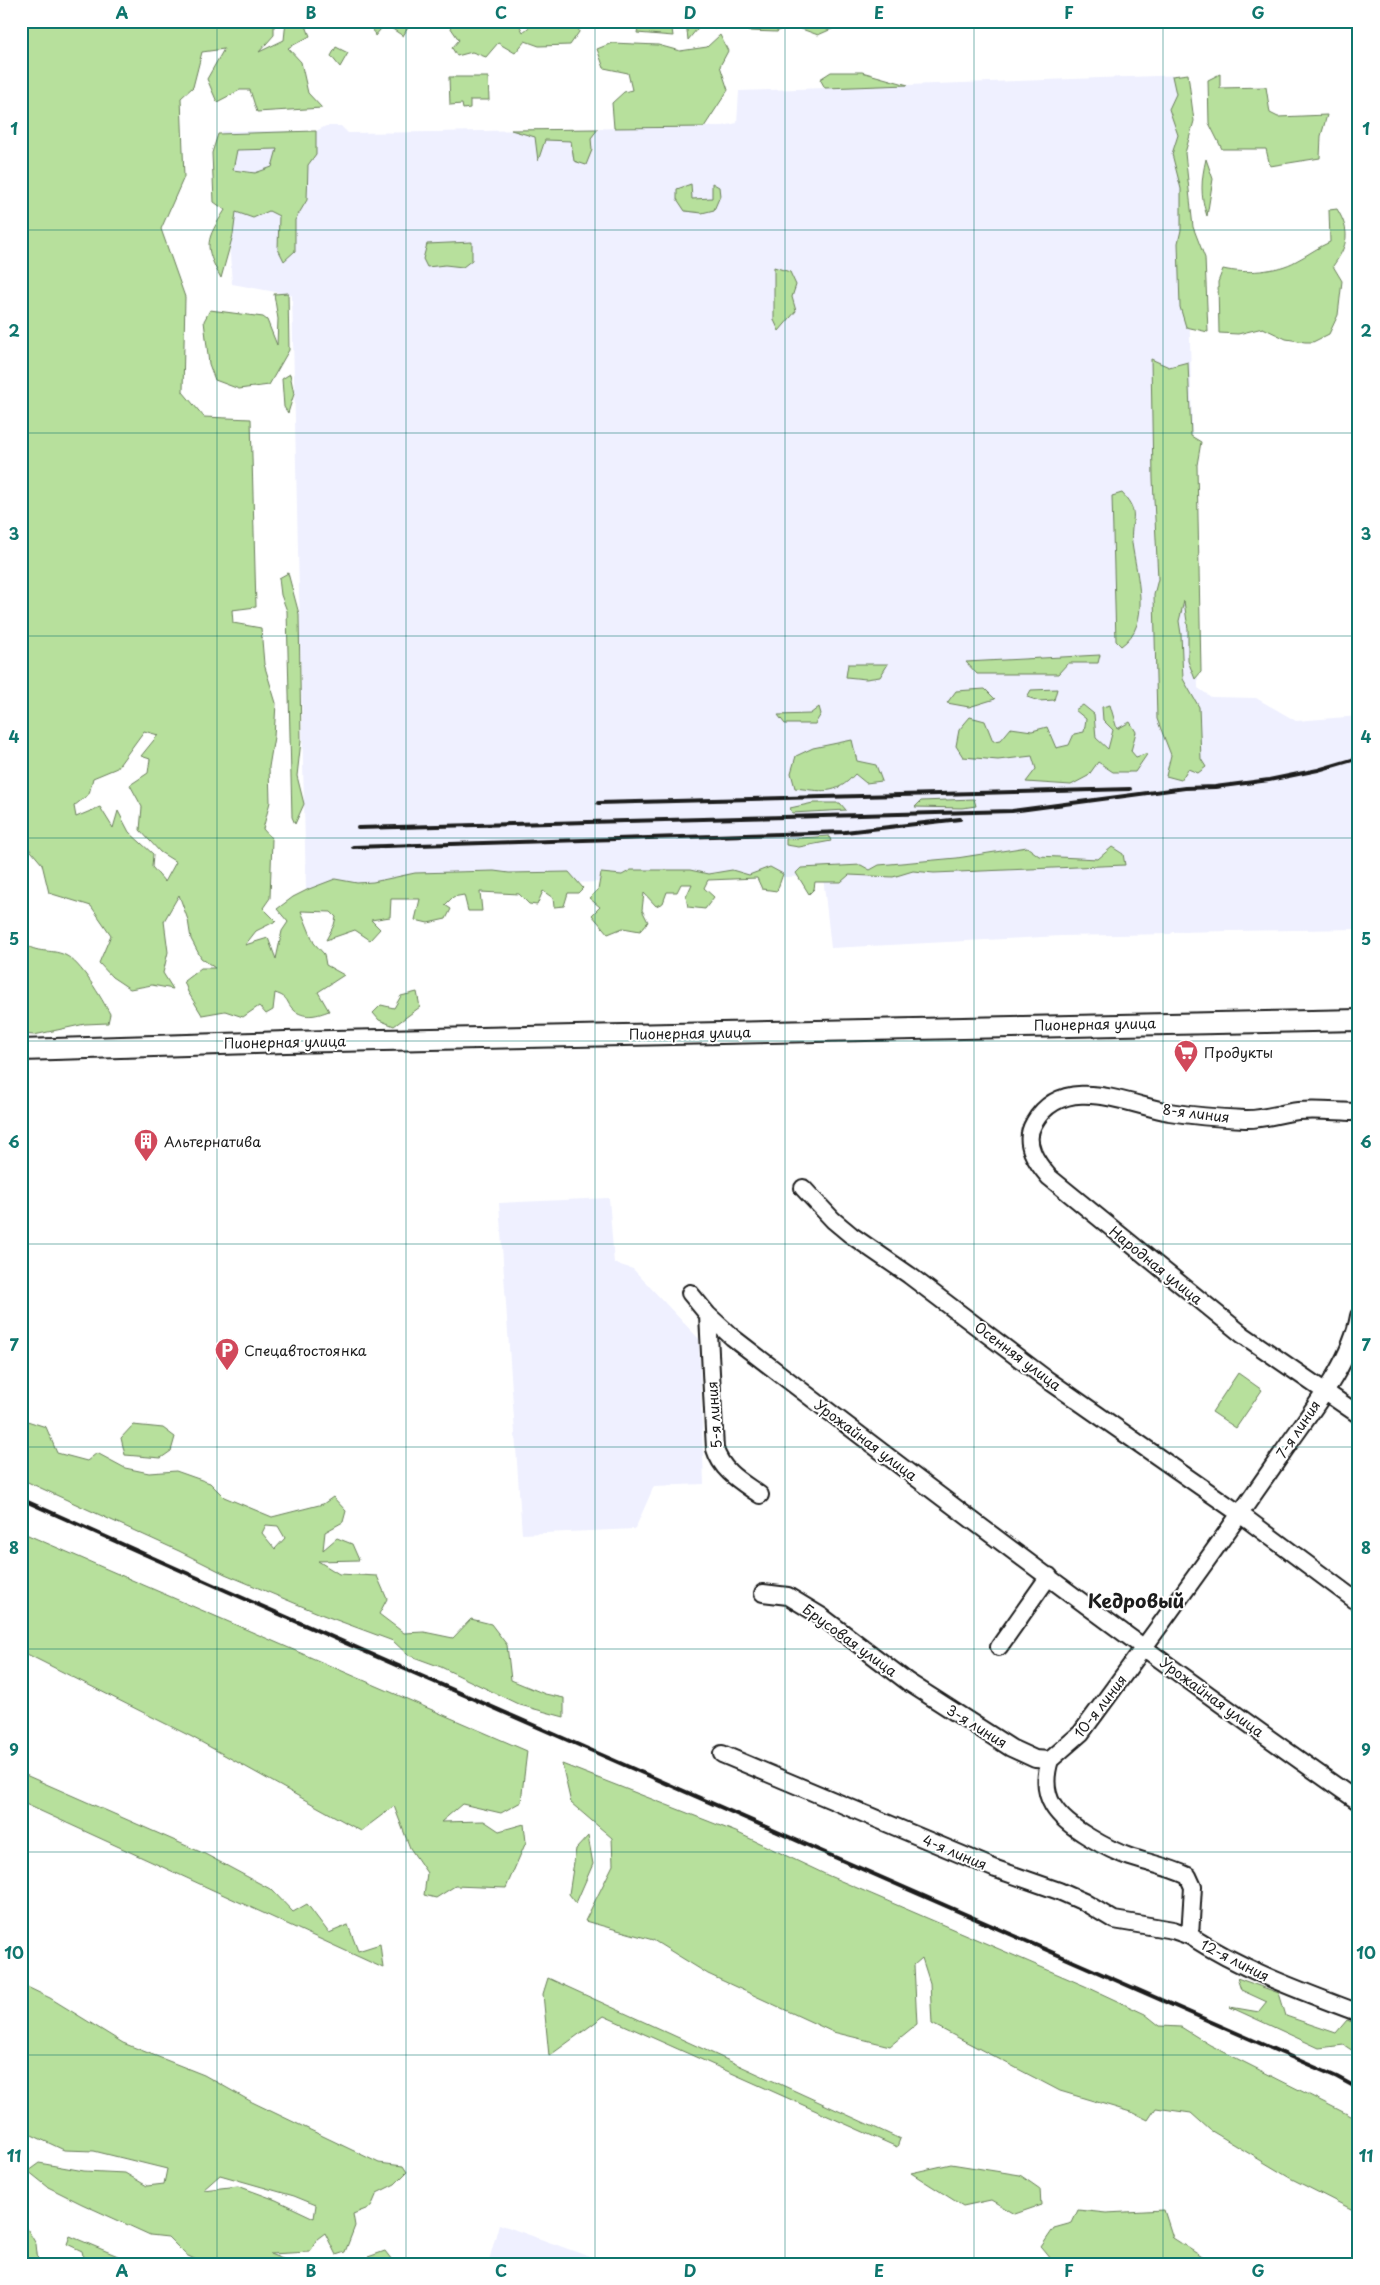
<svg xmlns="http://www.w3.org/2000/svg" width="1380" height="2285" viewBox="0 0 1380 2285" font-family="'Playpen Sans',sans-serif">
<rect width="100%" height="100%" fill="#fff"/>
<filter id="ink" filterUnits="userSpaceOnUse"><feTurbulence type="fractalNoise" baseFrequency=".02" numOctaves="2"/><feDisplacementMap in="SourceGraphic" scale="10" xChannelSelector="R" yChannelSelector="G"/><feConvolveMatrix kernelMatrix="1 2 1 2 8 2 1 2 1" color-interpolation-filters="sRGB"/></filter>
<g filter="url(#ink)">
<path fill="#eff0ff" d="M1184,75L1198,688L1211,697L1256,698L1296,721L1359,716V929L1172,932L1171,934L1061,936L831,948L823,876L306,890L292,295L232,284L222,131H316L326,126H341L348,133L435,132L723,126L737,123L739,91Z
M609,1198L614,1263L633,1269L699,1339L704,1484L654,1486L635,1529L522,1534L499,1203Z
M499,2224L601,2261L607,2264H488Z"/>
<path fill="#b7e09c" stroke="#6a7e5c" fill-rule="evenodd" d="M21,21H274V35L259,52L284,40L286,21H304L310,36L288,48L301,62L308,93L322,108L257,112L250,90H240L217,102L207,79L224,49L202,52L193,87L181,98L184,177L161,229L185,297L183,392L204,417L251,419L256,607L232,610L233,623L261,628L264,664L276,703L274,737L269,767L270,802L263,829L272,839L270,898L263,908L276,921L256,931L245,945L268,938L276,959L282,931L288,922L277,909L293,897L309,889L335,879L357,883L373,882L415,873L494,871L509,873L569,872L583,888L578,893H568L564,906L554,907L553,898L543,891L537,905L529,904L519,894L480,892L482,911H468L464,895L453,897L445,905L451,909L446,919L428,923L415,920L420,899H391L390,917L371,920L380,929L370,940L355,930L326,940L334,925L336,917L331,912L301,911L314,943L324,954L326,965L344,975L318,992L329,1011C318,1015 306,1019 295,1011C285,1003 291,998 275,993L273,1010L266,1014L259,1006L243,1017L225,1011L202,1015L188,992L184,981L201,968H215L201,958L191,939L188,920L179,895L164,921L168,952L163,973L173,989L152,985L130,989L112,977L99,963L111,935L91,906L49,893L42,864L21,839ZM144,731L158,735L141,756L150,759L148,773L130,785L142,807L140,830L160,852L176,862L165,882L152,867L153,854L129,832L118,811L113,828L100,807L76,817L74,806L89,794L93,778L117,768Z
M371,21H408L409,26L403,36L385,24L375,36Z
M446,21H517L523,32L533,24L578,22L579,32L570,45L539,46L525,41L515,53L498,43L486,57L472,52L457,56L452,48L459,40Z
M639,21H671L673,36L637,33Z
M686,21H723L715,29L701,24L688,40Z
M739,21H831L834,28L818,35L788,24L777,32L749,31Z
M720,35L728,51L720,66L728,90L704,127L614,128L612,103L624,92L632,90L628,73L604,68L597,49L612,43L658,45L680,51L707,47Z
M336,47L348,53L340,67L331,56Z
M831,72H862L908,85L825,88L820,79Z
M1188,74L1194,121L1185,153L1193,227L1205,258L1208,332L1186,327L1180,307L1178,243L1181,230V189L1172,154L1178,135L1169,109L1176,94L1172,76Z
M1220,74V88L1266,87L1270,113L1278,117L1327,115L1321,136L1320,158L1270,166L1266,149H1222L1209,123L1208,80Z
M449,77H488L489,100H470V108L463,109L462,104L450,105Z
M598,129L591,138L592,150L586,165L574,161L571,141L545,140L538,161L535,137L511,130Z
M316,131V154L308,165L307,200L295,220V251L284,261L278,249L279,216L269,211L253,218L236,212L233,235L221,278C203,245 206,240 225,210L214,202L212,153L218,134ZM277,149L272,167L255,173L233,170L237,150Z
M1206,159L1213,179L1207,216C1200,196 1201,180 1206,159Z
M712,183L719,187L720,196L714,210L702,213L685,211L677,199V189L691,184L692,199L712,198Z
M1337,209C1351,232 1348,245 1333,266L1342,281L1338,315L1329,334L1313,342H1305L1286,339L1263,328L1238,334L1219,333L1218,282L1223,269C1244,274 1277,272 1296,261C1308,255 1318,247 1330,242L1329,210Z
M472,242V260L463,267L445,265L427,267L423,259L427,244Z
M774,267L790,272L796,285L792,297L796,311L779,331L774,320Z
M288,293L289,350L269,385L239,389L215,380L209,364L204,321L210,310L263,317L267,320L277,345L278,319L274,294Z
M1151,359L1169,367L1188,362L1191,436L1201,442L1197,465L1201,672L1195,679L1188,661V629L1184,601L1179,621L1181,634L1183,679L1199,707L1201,759L1206,767L1198,773L1188,769L1181,780L1166,776L1171,755L1157,719L1154,595L1158,579L1153,479Z
M290,374L294,394L288,413L284,407L282,379Z
M1122,493C1142,514 1129,521 1132,543C1136,574 1153,624 1121,646L1116,641L1112,496Z
M288,573L299,614L301,741L297,776L304,804L295,824L292,817L287,611L281,595L279,578Z
M1100,655L1098,663H1068L1058,674H977L966,662Z
M848,664H888L880,677L866,679L846,677Z
M985,689L995,699L969,707L947,703L956,691Z
M1057,689L1054,700L1039,701L1027,697L1031,690Z
M1083,705L1094,714L1096,738L1108,749L1113,730L1103,720L1102,707L1110,705L1117,729L1130,722L1136,732L1131,751L1136,757L1148,753L1135,772H1113L1098,762L1088,776L1071,785L1026,782L1036,769L1032,756L998,760L963,757L956,746L959,730L970,717L985,721L993,741L1001,740L1011,728L1032,731L1047,727L1056,748L1069,745L1074,734L1084,732L1086,719L1075,710Z
M819,707L821,714L815,724H785L778,715L810,714Z
M852,740L857,761L876,765L882,781L866,783L855,774C836,796 821,791 795,788L791,773L796,756L813,748Z
M974,799L976,806L962,808L915,807L921,801Z
M813,803H840L846,810L792,813L790,808Z
M829,836L831,841L799,847L786,845V839Z
M1027,847L1039,856L1098,859L1112,847L1123,854L1125,865L934,873L913,871L893,877L849,875L841,882H815L814,889L809,894L796,873L801,868L861,865L870,870L879,865L957,858Z
M770,867L783,874L777,891L762,889L757,878L708,880L704,888L714,897L705,909L688,907L686,897L692,884H681L677,892H667L663,903L656,906L644,893L642,910L648,922L640,931L623,928L608,934L592,915L600,907L589,898L598,890L601,873L622,875L631,870H690L708,874L732,870L749,875Z
M21,942C39,955 49,948 65,955C81,962 102,999 110,1014L108,1023L85,1024L34,1035L21,1034Z
M417,992L420,1007L394,1026L379,1020L373,1013L381,1005L394,1008L401,996Z
M1238,1373L1262,1390L1236,1428L1212,1412Z
M21,1419L46,1427L57,1453L87,1461L97,1453L125,1468L149,1473L176,1471L210,1483L224,1497L272,1517L323,1504L333,1497L346,1511L343,1522L325,1532L323,1550L337,1538L352,1544L359,1560L318,1561L339,1574L377,1576L387,1599L379,1614L404,1633L424,1632L453,1638L471,1619L491,1624L507,1645L511,1680L545,1694L564,1698V1717L520,1705L441,1667L408,1655L393,1641L323,1615L225,1574L179,1551L21,1479ZM266,1525L278,1526L285,1538L275,1549L262,1533Z
M133,1425L163,1428L175,1437L171,1451L161,1458L125,1455L121,1438Z
M21,1532L527,1751L521,1802L501,1813L462,1804L441,1822L484,1821L499,1831L524,1824L526,1842L506,1888L455,1886L436,1898L424,1895L427,1873L410,1848L394,1806L361,1831L192,1737L21,1651Z
M562,1764L736,1832L827,1875L1085,1986L1145,2014L1160,2026L1181,2027L1210,2045L1359,2120V2213L1290,2178L1210,2130L1191,2113L1156,2108L1148,2120L1134,2113L1060,2091L932,2024L930,1983L922,1958L914,1965L917,2024L890,2046L833,2032L708,1974L653,1940L585,1921L613,1865L612,1838L571,1803Z
M21,1773L205,1854L272,1890L293,1912L307,1904L329,1933L348,1925L358,1951L380,1944L383,1968L21,1802Z
M588,1836L593,1864L576,1903L569,1894L576,1849Z
M548,1978L900,2139L897,2147L604,2016L549,2056L543,1994Z
M1237,1978L1279,1993L1286,2016L1336,2033L1347,2020L1359,2025V2055L1344,2045L1319,2048L1230,2007L1259,2012L1267,2002L1241,1990Z
M21,1984L50,1998L123,2043L204,2075L252,2102L379,2163L403,2166L407,2172L395,2184L377,2193L371,2207L353,2214L355,2226L345,2252L336,2255L325,2233L317,2239L310,2252L270,2254L295,2264H205L186,2255L168,2237L150,2235L82,2204L48,2187L28,2171L39,2163L84,2171L125,2173L147,2186L164,2184L167,2169L94,2151L64,2150L21,2130ZM220,2175L294,2196L316,2205L314,2218L276,2200L238,2186L203,2190Z
M951,2164L1020,2175L1040,2189L1041,2205L1015,2214L991,2200L963,2206L911,2173Z
M1078,2210L1106,2213L1164,2210L1173,2238L1213,2264H1055L1041,2247L1054,2228L1072,2223Z
M25,2225L36,2244L38,2262L21,2264V2227Z
M70,2236L137,2264H85L82,2251L67,2244Z
M385,2251L395,2264H375L368,2257Z"/>
<g fill="none" stroke-linecap="round" stroke-linejoin="round">
<defs>
<path id="minor" d="M1359,1112C1339,1112 1318,1109 1298,1111C1281,1113 1262,1120 1245,1119C1221,1118 1194,1116 1169,1112C1126,1104 1063,1072 1034,1123C1022,1143 1037,1163 1049,1177L1243,1335L1359,1415
M803,1188L833,1220L851,1235L909,1275L1045,1378L1240,1514L1359,1603
M690,1293L708,1315L732,1337C938,1496 1146,1653 1359,1802
M708,1315L715,1449C722,1472 742,1482 760,1495
M763,1593L788,1596L821,1616L908,1682L1011,1748L1035,1759L1050,1760
M999,1647L1049,1576
M722,1754L996,1869L1059,1891L1084,1902L1114,1920L1173,1930L1190,1936
M1050,1760L1081,1733C1149,1641 1216,1549 1281,1455C1308,1415 1351,1364 1359,1316
M1050,1760C1038,1798 1057,1818 1089,1837C1102,1845 1115,1852 1130,1857C1149,1863 1169,1867 1188,1876L1193,1887L1190,1936C1243,1970 1301,1991 1359,2013"/>
<path id="tertiary" d="M21,1050L286,1042L1359,1020"/>
</defs>
<use href="#minor" stroke="#1c1c1c" stroke-width="20"/>
<use href="#tertiary" stroke="#1c1c1c" stroke-width="24"/>
<use href="#minor" stroke="#fff" stroke-width="16"/>
<use href="#tertiary" stroke="#fff" stroke-width="20"/>
<path stroke="#1c1c1c" stroke-width="4" d="M598,803L1130,789
M358,828L1012,811L1185,788L1215,787L1269,780L1318,770L1359,758
M353,847L845,832L960,819
M21,1499L227,1591L1337,2077L1359,2089"/>
</g>
</g>
<path fill="none" stroke="#0f766e" stroke-width="1" stroke-opacity="0.55" d="M217,21V2264M406,21V2264M595,21V2264M785,21V2264M974,21V2264M1163,21V2264M21,230H1359M21,433H1359M21,636H1359M21,838H1359M21,1041H1359M21,1244H1359M21,1447H1359M21,1649H1359M21,1852H1359M21,2055H1359"/>
<defs>
<symbol id="supermarket-pin" viewBox="-11 -11 22 30"><path d="M0 17L-7.5 6A9.5 9.5 0 1 1 7.5 6Z" fill="#d1495b" stroke="#fff"/><path d="M-6-5.5h2.5l.6 2H6L4.5 2H-2.5L-4.4-4H-6ZM-1.5 3.2a1.3 1.3 0 1 0 .1 0ZM3 3.2a1.3 1.3 0 1 0 .1 0Z" fill="#fff"/></symbol>
<symbol id="building-pin" viewBox="-11 -11 22 30"><path d="M0 17L-7.5 6A9.5 9.5 0 1 1 7.5 6Z" fill="#d1495b" stroke="#fff"/><path d="M-4-6H4V6H1V3H-1V6H-4ZM-2.5-4.3h1.7v1.8h-1.7ZM.8-4.3h1.7v1.8H.8ZM-2.5-1h1.7V.8h-1.7ZM.8-1h1.7V.8H.8Z" fill="#fff"/></symbol>
<symbol id="parking-pin" viewBox="-11 -11 22 30"><path d="M0 17L-7.5 6A9.5 9.5 0 1 1 7.5 6Z" fill="#d1495b" stroke="#fff"/><path d="M-3.5-5.5H1a3.5 3.5 0 0 1 0 7H-1V5.5H-3.5ZM-1-3.4V-.6H.8a1.4 1.4 0 0 0 0-2.8Z" fill="#fff"/></symbol>
</defs>
<g fill-rule="evenodd">
<use href="#supermarket-pin" x="1172" y="1038" width="28" height="38"/>
<use href="#building-pin" x="132" y="1127" width="28" height="38"/>
<use href="#parking-pin" x="213" y="1336" width="28" height="38"/>
</g>
<g text-anchor="middle" dominant-baseline="central" stroke-width="4" stroke-linejoin="round" paint-order="stroke">
<g font-size="14" fill="#1c1c1c" stroke="#fff">
<text transform="translate(1095 1024) rotate(-1)">Пионерная улица</text>
<text transform="translate(690 1033) rotate(-1)">Пионерная улица</text>
<text transform="translate(285 1042) rotate(-1)">Пионерная улица</text>
<text transform="translate(1196 1113) rotate(7)">8-я линия</text>
<text transform="translate(1156 1265) rotate(39)">Народная улица</text>
<text transform="translate(1018 1356) rotate(37)">Осенняя улица</text>
<text transform="translate(714 1415) rotate(-94)">5-я линия</text>
<text transform="translate(1298 1429) rotate(-56)">7-я линия</text>
<text transform="translate(866 1440) rotate(37)">Урожайная улица</text>
<text transform="translate(850 1640) rotate(36)">Брусовая улица</text>
<text transform="translate(1212 1697) rotate(36)">Урожайная улица</text>
<text transform="translate(1100 1706) rotate(-52)">10-я линия</text>
<text transform="translate(977 1726) rotate(32)">3-я линия</text>
<text transform="translate(955 1852) rotate(23)">4-я линия</text>
<text transform="translate(1235 1960) rotate(27)">12-я линия</text>
</g>
<g font-size="14" fill="#1c1c1c" stroke="#fff" text-anchor="start">
<text x="1204" y="1052">Продукты</text>
<text x="164" y="1141">Альтернатива</text>
<text x="244" y="1350">Спецавтостоянка</text>
</g>
<g font-size="19" font-weight="bold" fill="#1c1c1c" stroke="#fff">
<text x="1136" y="1600">Кедровый</text>
</g>
</g>
<rect width="1380" height="2285" fill="none" stroke="#fff" stroke-width="55"/>
<rect x="28" y="28" width="1324" height="2230" fill="none" stroke="#0f766e" stroke-width="2"/>
<g font-size="16" text-anchor="middle" font-weight="bold" fill="#0f766e">
<text x="122" y="19">A</text>
<text x="311" y="19">B</text>
<text x="501" y="19">C</text>
<text x="690" y="19">D</text>
<text x="879" y="19">E</text>
<text x="1069" y="19">F</text>
<text x="1258" y="19">G</text>
<text x="14" y="135">1</text>
<text x="1366" y="135">1</text>
<text x="14" y="337">2</text>
<text x="1366" y="337">2</text>
<text x="14" y="540">3</text>
<text x="1366" y="540">3</text>
<text x="14" y="743">4</text>
<text x="1366" y="743">4</text>
<text x="14" y="945">5</text>
<text x="1366" y="945">5</text>
<text x="14" y="1148">6</text>
<text x="1366" y="1148">6</text>
<text x="14" y="1351">7</text>
<text x="1366" y="1351">7</text>
<text x="14" y="1554">8</text>
<text x="1366" y="1554">8</text>
<text x="14" y="1756">9</text>
<text x="1366" y="1756">9</text>
<text x="14" y="1959">10</text>
<text x="1366" y="1959">10</text>
<text x="14" y="2162">11</text>
<text x="1366" y="2162">11</text>
<text x="122" y="2277">A</text>
<text x="311" y="2277">B</text>
<text x="501" y="2277">C</text>
<text x="690" y="2277">D</text>
<text x="879" y="2277">E</text>
<text x="1069" y="2277">F</text>
<text x="1258" y="2277">G</text>
</g>
</svg>
